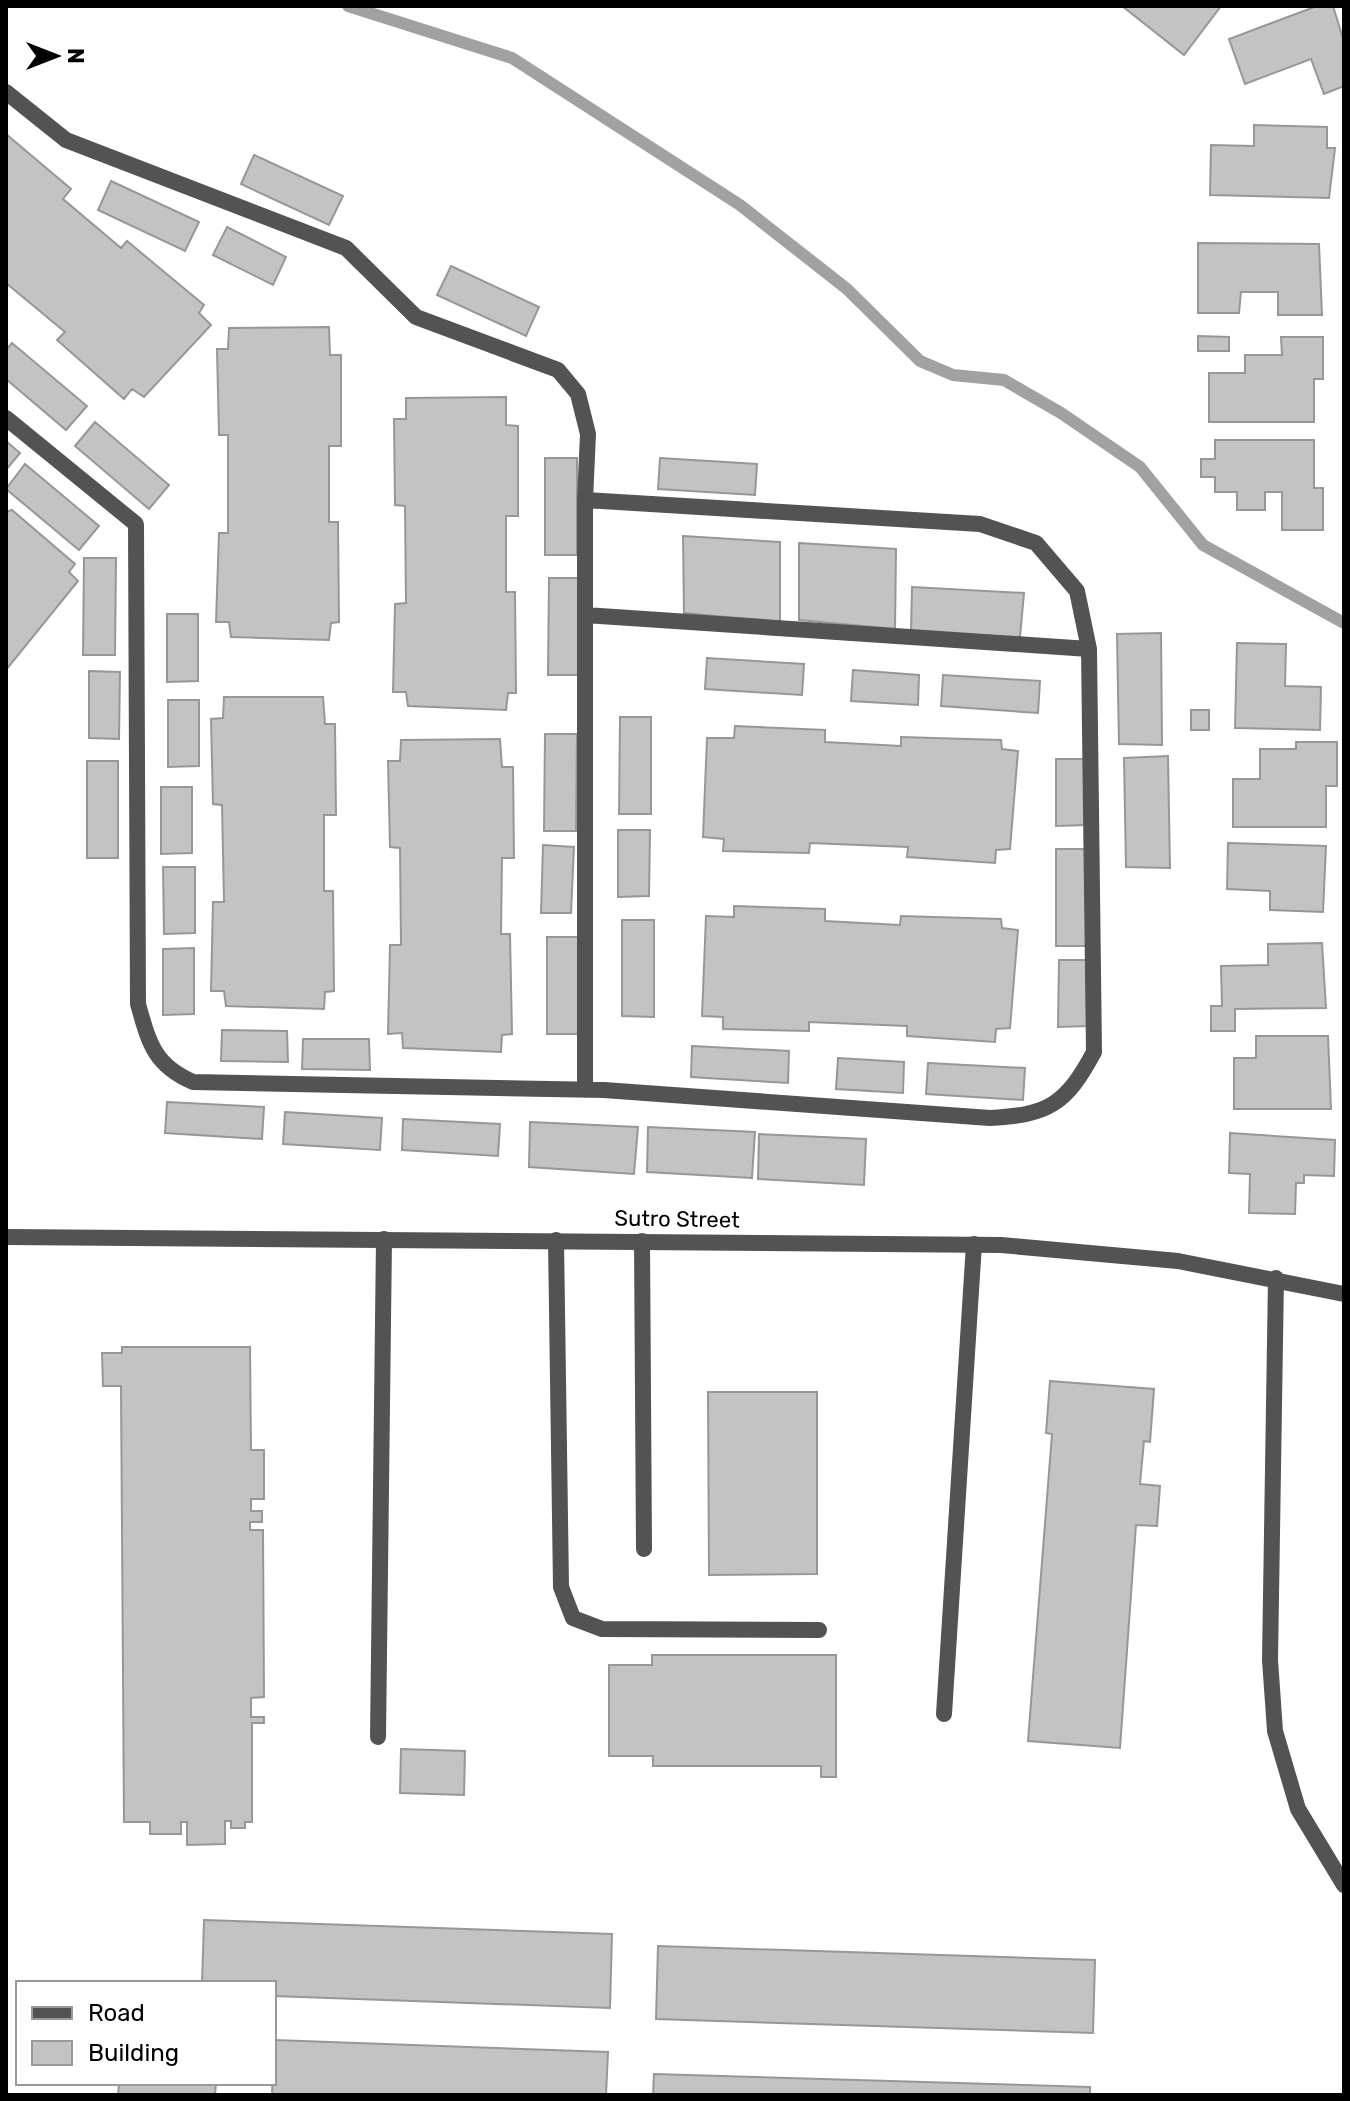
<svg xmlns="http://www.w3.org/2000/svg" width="1350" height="2101" viewBox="0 0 1350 2101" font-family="Rubik,sans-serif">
<rect width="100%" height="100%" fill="#fff"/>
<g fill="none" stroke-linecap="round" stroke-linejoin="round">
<path stroke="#a1a1a1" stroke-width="12" d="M348,6L512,58L740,205L847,289L920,361L953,375L1004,380L1061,413L1140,467L1203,545L1344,623"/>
</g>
<path fill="#c3c3c3" stroke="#979797" stroke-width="2" d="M1122,6H1221L1184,55Z
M1317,6H1333L1337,19L1344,42V86L1324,94L1311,59L1245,84L1229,39Z
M1254,125L1327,127V148H1335L1329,198L1210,195L1211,145L1254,146Z
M6,134L71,189L63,199L121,248L127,241L204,305L199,313L211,325L144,397L132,389L124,399L57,340L65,332L6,283Z
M254,155L343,196L329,225L241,184Z
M111,181L199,222L185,251L98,210Z
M227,227L286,257L273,285L213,255Z
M1198,243L1319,244L1322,315H1278V292H1241L1239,313H1198Z
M451,266L539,307L526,336L437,295Z
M329,327L330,355H341V446H329V522H338L339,622L331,623L329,640L231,637L229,622H216L219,533H228V435H219L217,349H228L229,328Z
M1198,336L1229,337V351H1198Z
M1281,337H1323V379H1314V422H1209V373H1245V355H1282Z
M12,343L87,406L66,430L6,379V350Z
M506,397V425L518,426V516H506V592H515L516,693H508L506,710L408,706L406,692H393L395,604L406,603L405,506L395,505L394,419H406V398Z
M95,422L169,485L149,509L75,446Z
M1215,440H1314V488H1323V530H1282V492H1265V510H1237V492H1215V477H1201V459H1215Z
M6,441L20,453L6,470Z
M545,458H577V555H545Z
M660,458L757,464L755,495L658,489Z
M25,464L99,526L79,550L6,489Z
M12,510L75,564L69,572L78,581L6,670V512Z
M683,536L780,542V622L684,613Z
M799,543L896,549L895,629L799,620Z
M84,558H116L115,655H83Z
M549,578H581L580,675H548Z
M912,587L1024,593L1020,637L911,632Z
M167,614H198V681L167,682Z
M1161,633L1162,745L1119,744L1117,634Z
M1237,643L1286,644L1285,686L1321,687L1320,730L1235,728Z
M707,658L804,664L802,695L705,689Z
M853,670L919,675L918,705L851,701Z
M89,671L120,672L119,739L89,738Z
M943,675L1040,681L1038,713L941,706Z
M224,697H323L325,724H335L336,815H324V891H333L334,991L325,992L324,1009L226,1006L224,991H211L213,902H224L222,805L213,804L211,719L223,718Z
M168,700H199V766L168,767Z
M1191,710H1209V730H1191Z
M620,717H651V814H619Z
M735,726L825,730V742L901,746V737L1001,740L1002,749L1018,751L1010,849L996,850L995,863L907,857L908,847L810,843L809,853L723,851L724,839L703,837L707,738H734Z
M545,734H577L576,831H544Z
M500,739L502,767H513L514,858H502L501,934H510L512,1034L502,1035L501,1052L403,1048L402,1033L388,1034L390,945H401L400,848L390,847L388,761H400L401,740Z
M1296,742H1337V786H1326V827H1233V779H1260V749H1296Z
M1168,756L1170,868L1126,867L1124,758Z
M1056,759H1087V825L1056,826Z
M87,761H118V858H87Z
M161,787H192V853L161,854Z
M618,830H650L649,896L618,897Z
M1228,843L1326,846L1323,912L1270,910V891L1227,889Z
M543,845L574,847L571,913H541Z
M1056,849H1087V946H1056Z
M163,867H195V933L164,934Z
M734,906L825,909V921L900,925L901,916L1001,919L1002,928L1018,930L1010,1028L996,1029L995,1042L907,1036V1026L809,1022V1031L723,1029V1017L702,1016L706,916L734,917Z
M622,920H654V1017L622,1016Z
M547,937H579V1034H547Z
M1322,943L1326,1008L1235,1009V1031H1211V1006H1222L1221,966L1268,965V944Z
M194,948V1014L163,1015V949Z
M1059,960H1089V1026L1058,1027Z
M222,1030L287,1031L288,1062L221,1061Z
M1256,1036H1328L1331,1109H1234V1058H1256Z
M303,1039H369L370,1070L302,1069Z
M692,1046L789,1051L788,1083L691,1077Z
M838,1058L904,1062L903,1093L836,1089Z
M928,1063L1025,1068L1023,1100L926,1094Z
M167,1102L264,1107L262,1139L165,1133Z
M285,1112L382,1118L380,1150L283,1144Z
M403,1119L500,1124L498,1156L402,1150Z
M530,1122L638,1127L634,1174L529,1167Z
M648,1127L755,1132L752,1178L647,1172Z
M1230,1133L1335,1140L1334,1176L1304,1175V1183H1296L1295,1214L1249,1213L1250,1174L1229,1173Z
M759,1134L866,1139L864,1185L758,1179Z
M122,1347H250L251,1450H264V1499H251V1511H262V1522H250V1530H263L264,1697L251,1698V1717H264V1723H252V1822H245V1828H231V1821H225V1844L187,1845V1822H181V1834H150V1822H124L121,1386H103L102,1353H122Z
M1050,1381L1154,1389L1150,1442L1144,1441L1140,1484L1160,1486L1157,1526L1136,1525L1120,1748L1028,1741L1052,1434L1046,1433Z
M708,1392H817V1574L709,1575Z
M652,1655H836V1777H821V1766H653V1756H609V1665H652Z
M401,1749L465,1751L464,1795L400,1793Z
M204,1920L612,1934L610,2008L274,1996V1983H202Z
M658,1946L1095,1960L1093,2033L656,2019Z
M274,2040L608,2052L606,2095H272Z
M654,2074L1090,2087V2095H653Z
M119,2083H216L215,2095H118Z"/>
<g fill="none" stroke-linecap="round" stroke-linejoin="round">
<path stroke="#535353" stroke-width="16" d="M6,92L66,140L346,248L416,317L558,370L578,394L588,434L585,500L980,524L1036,543L1077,591L1089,649L1094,1052C1066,1104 1049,1115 990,1118L604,1090L193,1082C154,1065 149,1043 138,1004L136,524L6,418
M585,615L1089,649
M585,1090V500
M556,1240L561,1587L573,1618L602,1629L819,1630
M642,1241L644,1549
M1276,1278L1270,1660L1275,1731L1298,1809L1344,1885
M944,1714L974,1244
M378,1737L384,1239"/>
<path stroke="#535353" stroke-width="16" d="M6,1237L1001,1245L1178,1261L1344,1294"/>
</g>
<g text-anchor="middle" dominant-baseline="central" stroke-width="6" stroke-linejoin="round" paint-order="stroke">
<g font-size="22" fill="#000" stroke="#fff">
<text transform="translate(677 1219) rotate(1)">Sutro Street</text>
</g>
</g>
<rect width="1350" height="2101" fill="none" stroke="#000000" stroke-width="16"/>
<rect x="16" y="1981" width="260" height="104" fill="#ffffff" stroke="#999999" stroke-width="2"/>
<rect x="32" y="2007" width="40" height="12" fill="#535353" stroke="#999999" stroke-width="2"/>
<text x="88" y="2021" font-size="24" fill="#000000">Road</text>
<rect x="32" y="2041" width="40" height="24" fill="#c3c3c3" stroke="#999999" stroke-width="2"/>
<text x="88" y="2061" font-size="24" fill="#000000">Building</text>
<g transform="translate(56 56) rotate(90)" stroke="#ffffff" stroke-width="6" paint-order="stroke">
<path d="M0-6L14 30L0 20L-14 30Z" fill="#000000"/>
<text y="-12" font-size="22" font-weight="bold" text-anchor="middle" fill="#000000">N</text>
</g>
</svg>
